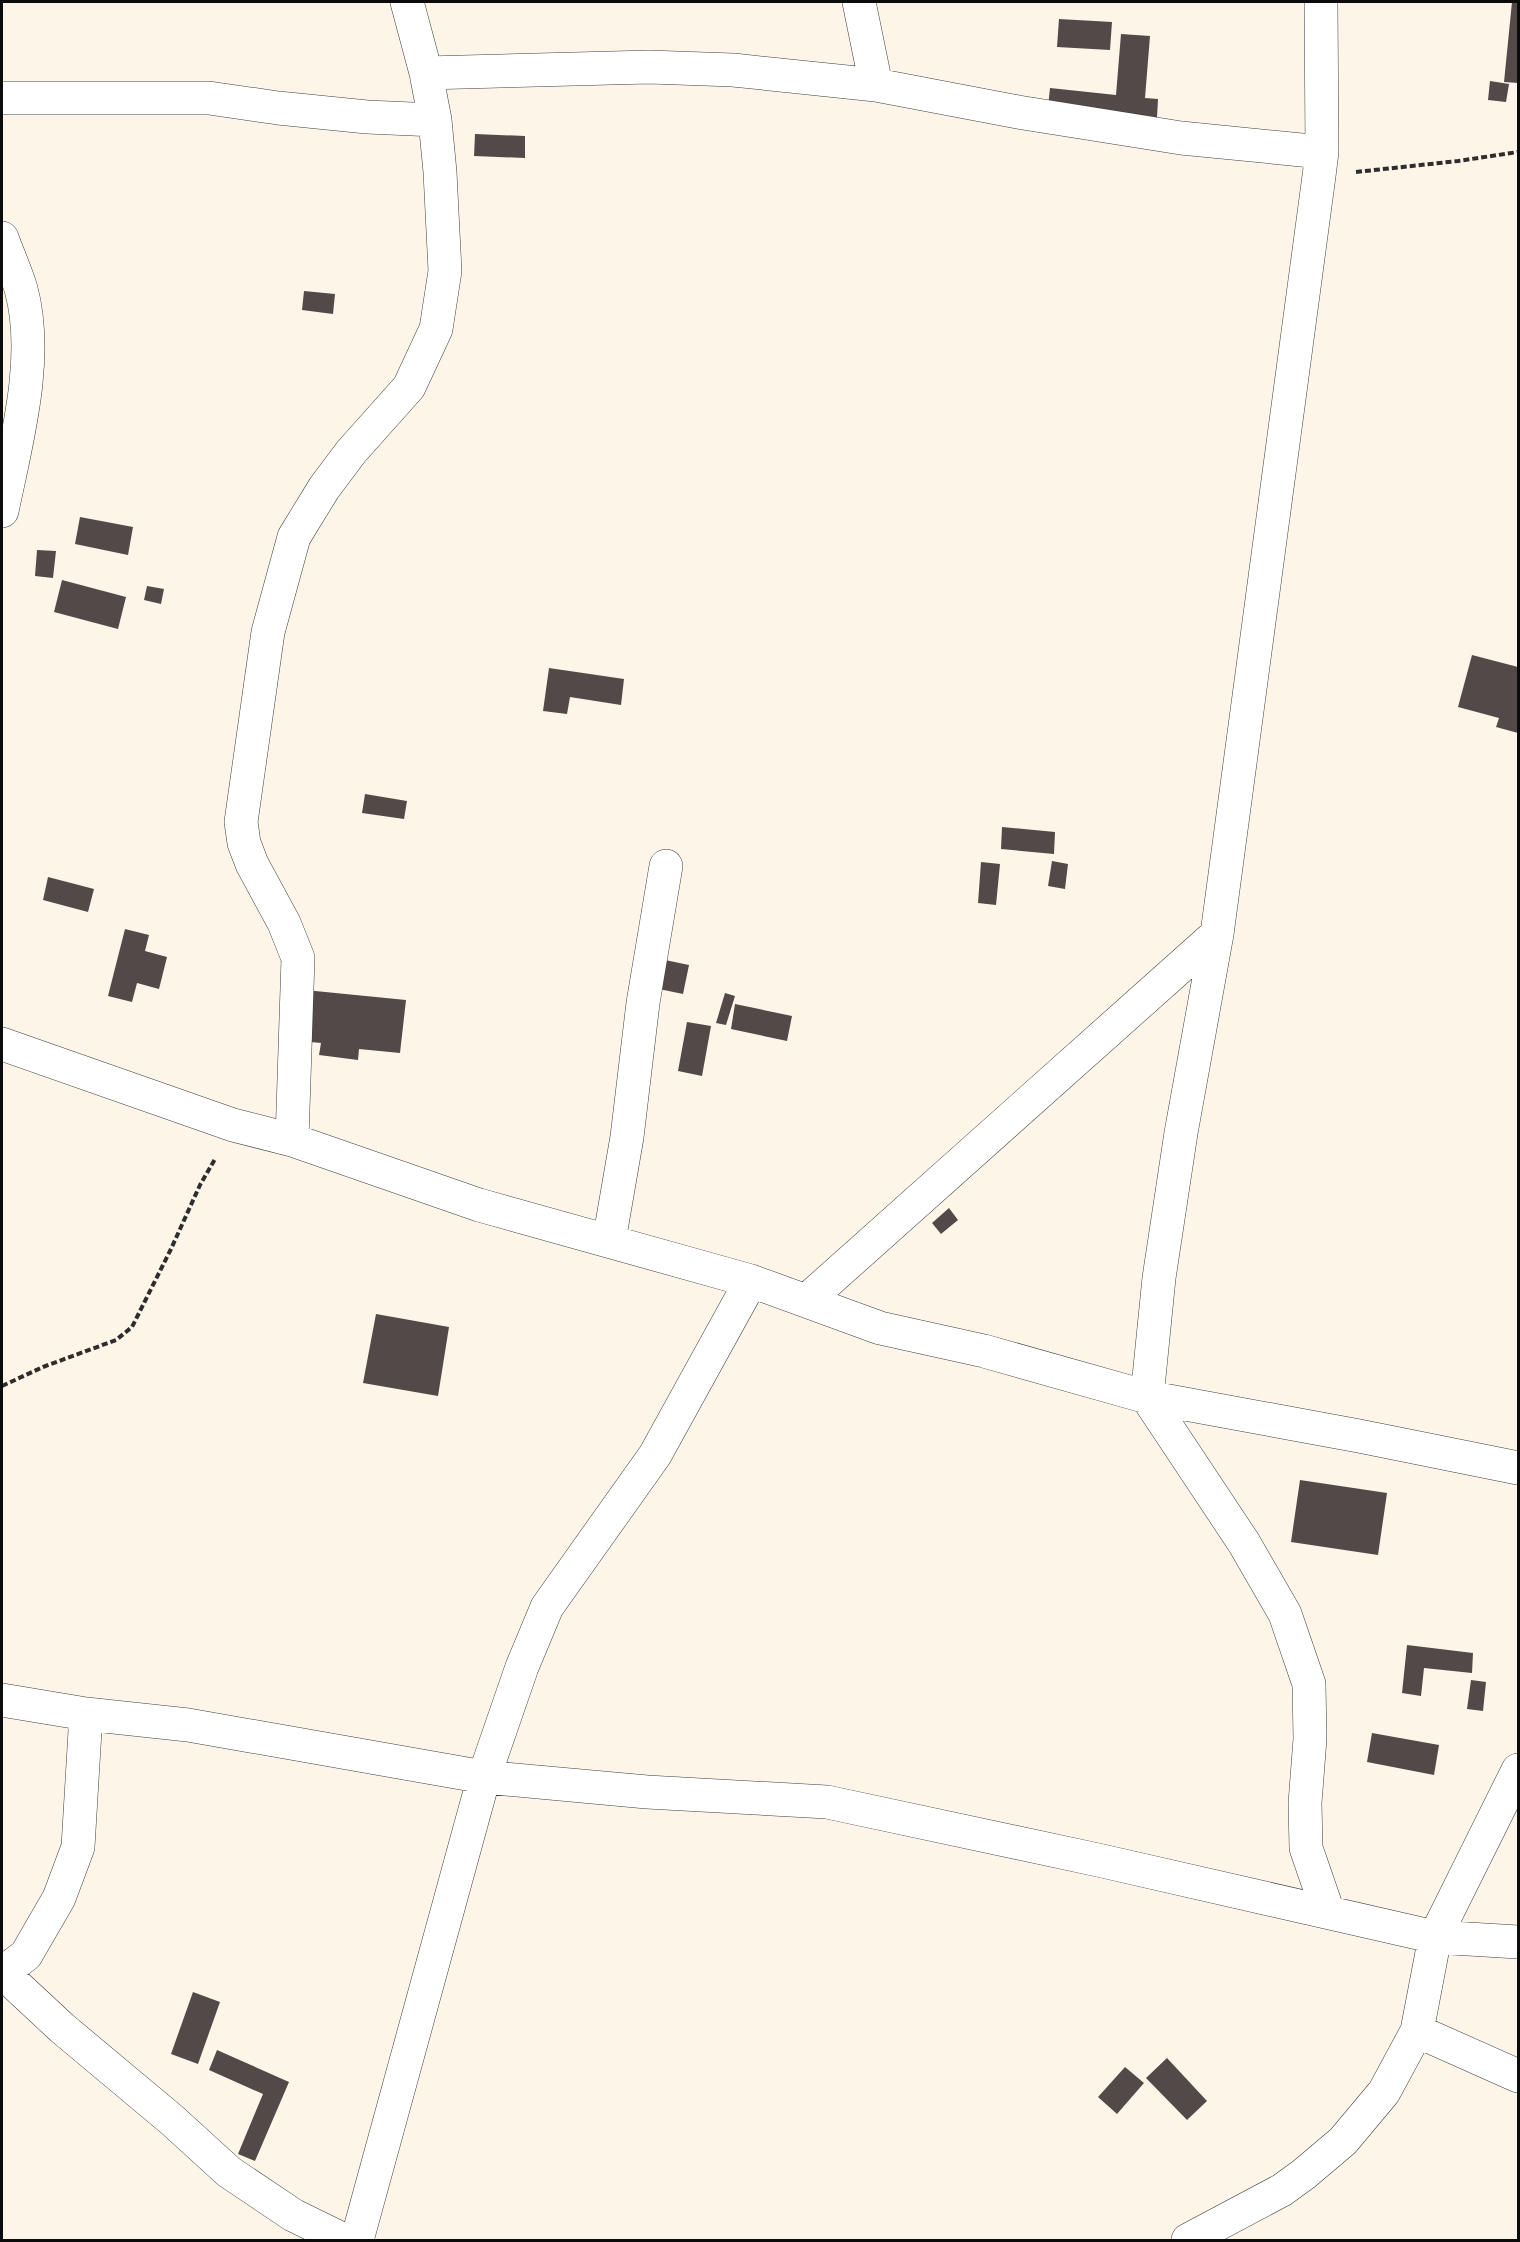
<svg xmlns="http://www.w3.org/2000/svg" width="1520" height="2242" viewBox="0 0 1520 2242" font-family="'Libre Baskerville',serif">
<rect width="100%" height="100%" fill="#fef5e9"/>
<path fill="#534948" d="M1512,2H1518V83L1504,82Z
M1059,19L1112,22L1110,50L1057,47Z
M1121,34L1150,36L1145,98L1158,99L1157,118L1048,107L1050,88L1116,95Z
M1490,81L1509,84L1506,102L1488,100Z
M475,134L525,136V158L474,156Z
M304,291L335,294L333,314L302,310Z
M80,517L133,527L128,555L75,544Z
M37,550L56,551L53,578L35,576Z
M62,580L126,597L118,629L54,612Z
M147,586L164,589L161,604L144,600Z
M1472,655L1518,667V733L1496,727L1499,718L1458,707Z
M549,668L624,679L621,705L570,697L567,714L543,711Z
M365,794L407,801L404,819L362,813Z
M1002,827L1055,832L1054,854L1001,849Z
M1052,861L1068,864L1065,889L1048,886Z
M981,862L1000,864L996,905L978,903Z
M48,877L94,889L88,912L43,900Z
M125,929L149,935L145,951L167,957L159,989L137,983L132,1002L108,996Z
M665,960L689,965L683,994L659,989Z
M305,990L406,1000L400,1053L359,1049L358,1060L319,1055L321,1043L300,1041Z
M725,993L735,996L726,1025L716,1023Z
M735,1004L792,1016L787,1041L731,1029Z
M687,1022L711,1026L702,1076L678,1071Z
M949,1208L958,1220L941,1234L932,1223Z
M376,1314L449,1327L438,1396L363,1383Z
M1300,1480L1387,1493L1378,1555L1291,1542Z
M1407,1645L1473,1653L1472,1673L1424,1668L1421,1696L1402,1693Z
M1471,1680L1486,1682L1483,1711L1467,1709Z
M1372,1733L1439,1745L1434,1775L1367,1762Z
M193,1992L220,2002L198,2064L171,2054Z
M217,2050L289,2082L255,2161L238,2154L263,2094L209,2070Z
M1167,2058L1207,2101L1187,2120L1146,2078Z
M1125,2067L1144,2083L1117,2114L1098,2097Z"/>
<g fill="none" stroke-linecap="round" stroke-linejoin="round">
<defs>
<path id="street" d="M859,2L876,85
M1321,2L1322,152L1319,176L1217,934L1181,1133L1159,1278L1147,1397L1244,1543L1285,1614L1309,1684L1310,1739L1305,1803L1306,1848L1328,1912
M426,73L649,67L733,70L876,85L1018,112L1181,138L1322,152
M2,98H209L278,108L367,117L435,120
M2,238C8,255 16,272 21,289C40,358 16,443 2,511
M2,1044L233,1125L292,1140L479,1205L751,1281L880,1328L984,1351L1147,1397L1359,1436L1518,1468
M292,1140L298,958L284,923L252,864L244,843L241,822L268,632L294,537L324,488L351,452L409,387L436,329L445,271L440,172L435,120L426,73L407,2
M609,1241L627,1137L643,1003L666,866
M806,1301C942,1178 1080,1057 1217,934
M2,1700L86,1714L188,1725L484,1777L647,1792L827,1802L1098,1860L1435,1937L1518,1942
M2,1973L26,1955L59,1898L78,1847L86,1714
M3,1973L62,2028L172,2120L229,2172L293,2215L344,2240
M1417,2031L1518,2076
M357,2240L484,1777L522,1667L547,1607L655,1455L751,1281
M1188,2240L1282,2190L1304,2174L1343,2141L1384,2092L1417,2031L1435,1937L1518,1770"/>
</defs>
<use href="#street" stroke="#3e3e3e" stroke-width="34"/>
<path stroke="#2d2d2d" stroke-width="4" stroke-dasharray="6 3" stroke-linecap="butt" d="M1356,172L1458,161L1518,152
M2,1386L43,1367L116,1340L132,1327L171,1249L200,1185L215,1159"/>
<use href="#street" stroke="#fff" stroke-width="33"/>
</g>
<rect width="1520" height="2242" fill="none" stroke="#0b0b0b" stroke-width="6"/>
</svg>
